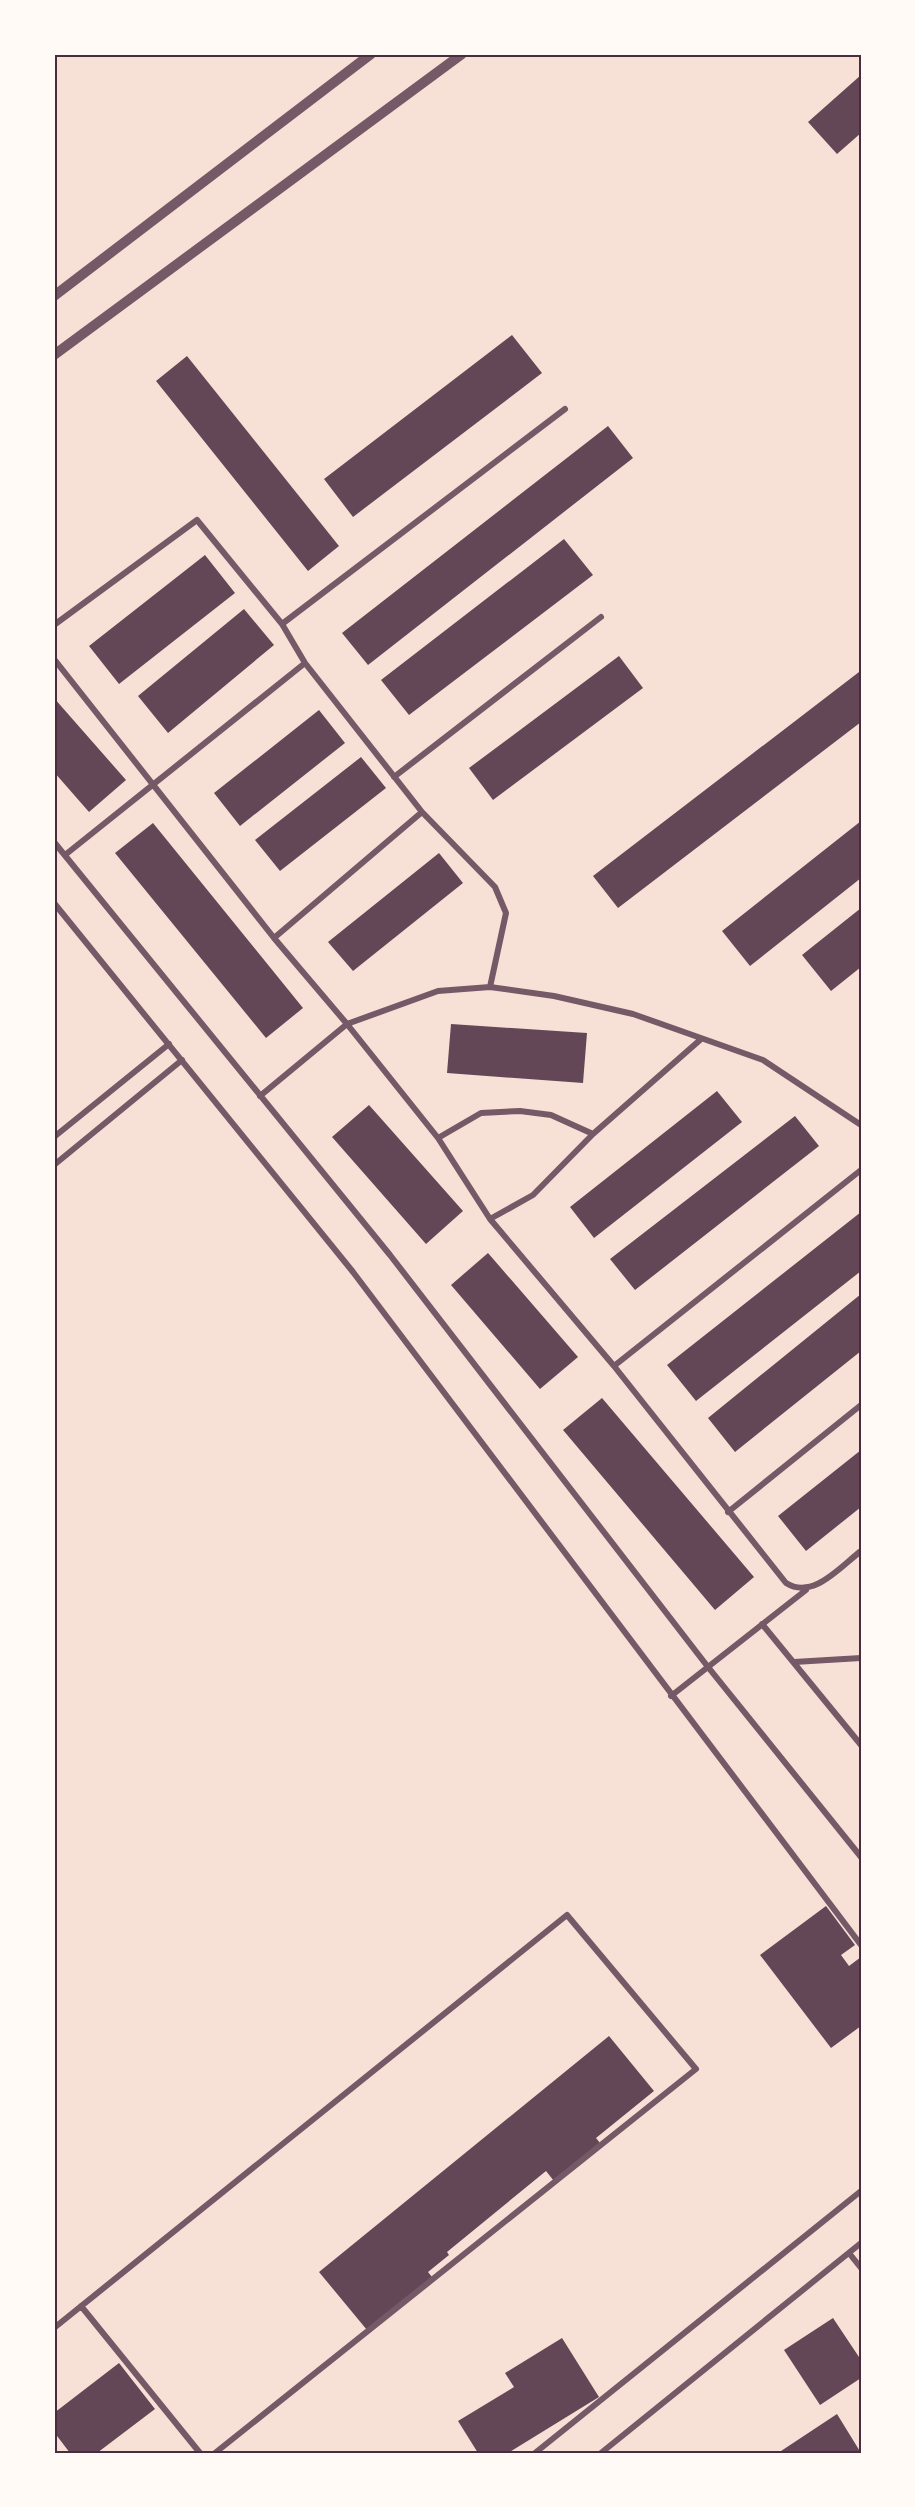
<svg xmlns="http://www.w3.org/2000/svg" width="915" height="2507" viewBox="0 0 915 2507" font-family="'PT Sans Narrow',sans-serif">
<rect width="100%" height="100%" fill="#f7e1d7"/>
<path fill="#644757" d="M861,75V133L837,154L808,122Z
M512,335L542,373L353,517L324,479Z
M187,356L339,546L308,571L156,381Z
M608,426L633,458L368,665L342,633Z
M564,539L593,575L409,715L381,680Z
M205,555L235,593L119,684L89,646Z
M244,609L274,645L168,733L138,696Z
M619,656L643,688L493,800L469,768Z
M859,672L861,722L618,908L593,876Z
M54,698L126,780L89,812L54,772Z
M319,710L345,743L240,826L214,793Z
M361,757L386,788L280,871L255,840Z
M861,821V878L750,966L722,931Z
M153,823L303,1008L266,1038L115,853Z
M439,853L463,883L353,971L328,942Z
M861,908V967L831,991L802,955Z
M451,1024L587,1033L583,1083L447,1073Z
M717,1091L742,1122L594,1238L570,1207Z
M369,1105L463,1211L426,1244L332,1137Z
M795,1116L819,1146L635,1290L610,1259Z
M861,1212V1271L696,1401L667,1365Z
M488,1253L578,1357L540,1389L451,1285Z
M861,1294V1351L735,1452L708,1418Z
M602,1398L754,1577L715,1610L563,1430Z
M861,1450V1507L806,1551L778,1516Z
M826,1906L855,1945L841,1955L849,1966L861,1957V2026L831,2048L760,1955Z
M609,2036L654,2091L596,2138L600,2143L554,2181L546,2171L447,2252L449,2255L428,2272L432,2277L367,2330L319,2272Z
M833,2318L861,2360V2378L820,2405L784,2350Z
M562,2338L599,2397L508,2453H478L458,2421L514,2387L505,2373Z
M119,2363L155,2409L97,2453H70L54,2432V2413Z
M837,2414L861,2453H778Z"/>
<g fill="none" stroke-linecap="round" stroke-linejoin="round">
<path stroke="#755966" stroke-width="6" d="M54,625L197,520L282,624L565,409
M54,659L274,938L347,1024L438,991L490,987L554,996L633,1014L763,1060L861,1125
M394,777L601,617
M422,812L495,887L506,913L490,987
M54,842L390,1255L708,1667L861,1857
M65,855L305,663
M54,903L353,1272L861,1945
M274,938L422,812L305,663L282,624
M260,1096L347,1024L438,1138L490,1219L614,1366L786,1583C813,1600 840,1567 861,1551
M54,1137L169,1044
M438,1138L481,1113L520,1111L551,1115L593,1134L700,1040
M54,1165L182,1060
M490,1219L533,1195L593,1134
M614,1366L861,1170
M728,1512L861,1405
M762,1624L861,1745
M794,1662L861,1658
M671,1696L806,1590
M849,2253L861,2268
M81,2306L200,2453
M54,2328L567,1915L696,2069L215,2453
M535,2453L861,2191
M601,2453L861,2243"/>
<path stroke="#755966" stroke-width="10" d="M54,296L371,54
M54,355L462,54"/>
</g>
<rect width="915" height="2507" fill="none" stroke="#fffaf5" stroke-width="111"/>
<rect x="56" y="56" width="804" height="2396" fill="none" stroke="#4a2c40" stroke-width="2"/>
</svg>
